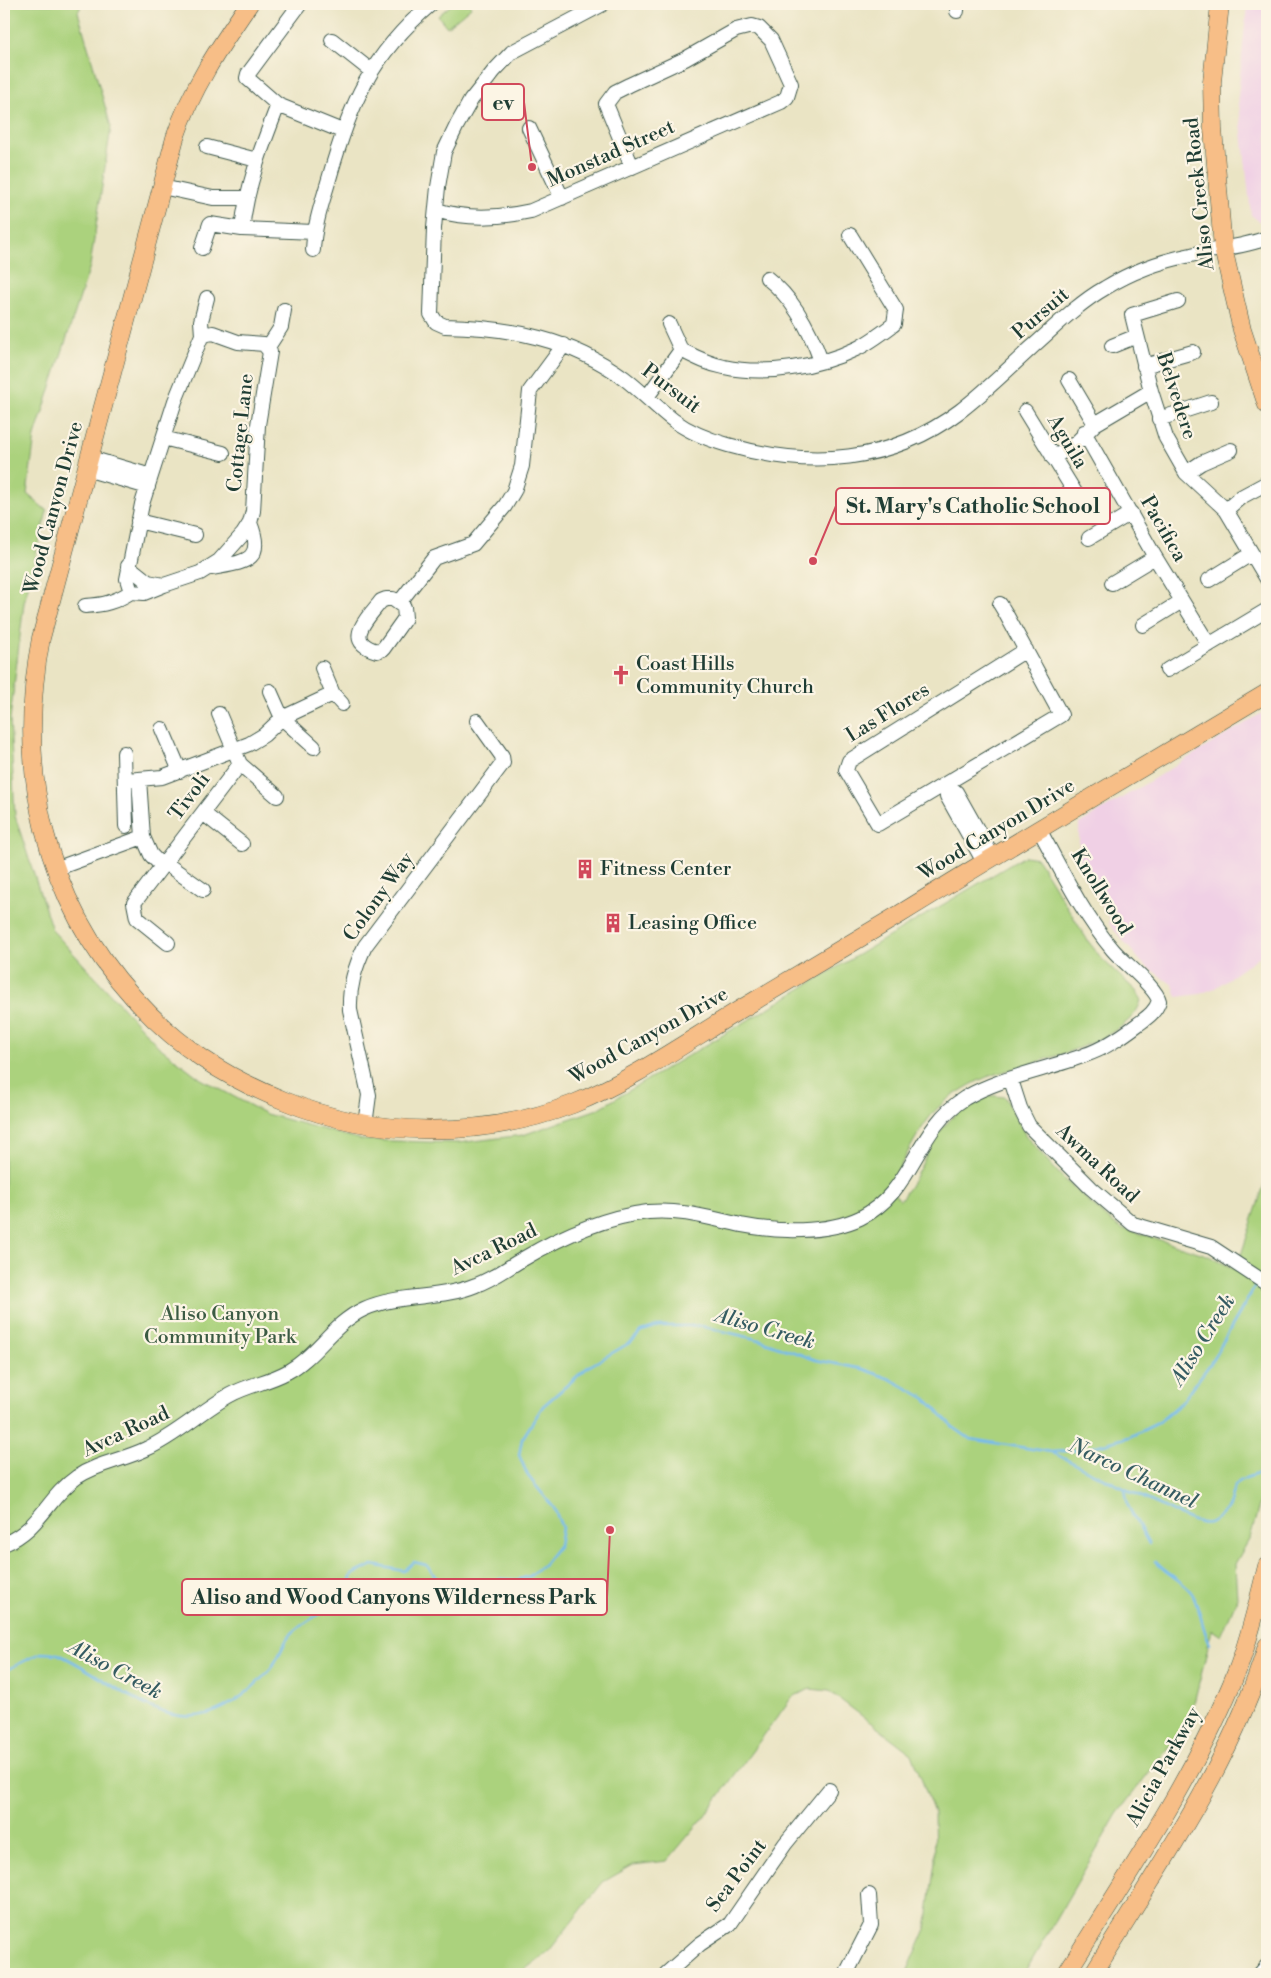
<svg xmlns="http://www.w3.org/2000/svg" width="1271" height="1978" viewBox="0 0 1271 1978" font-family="'Libre Bodoni',serif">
<rect width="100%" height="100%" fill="#fcf5e5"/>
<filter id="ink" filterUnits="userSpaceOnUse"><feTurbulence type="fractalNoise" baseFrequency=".02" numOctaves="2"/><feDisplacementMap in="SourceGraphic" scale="10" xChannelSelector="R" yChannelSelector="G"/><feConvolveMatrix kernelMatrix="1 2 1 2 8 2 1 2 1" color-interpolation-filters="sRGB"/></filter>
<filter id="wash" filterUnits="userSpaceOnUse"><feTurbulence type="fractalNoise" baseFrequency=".0096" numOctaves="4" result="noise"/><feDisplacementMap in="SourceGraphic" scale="20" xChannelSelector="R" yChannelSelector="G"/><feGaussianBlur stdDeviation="1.12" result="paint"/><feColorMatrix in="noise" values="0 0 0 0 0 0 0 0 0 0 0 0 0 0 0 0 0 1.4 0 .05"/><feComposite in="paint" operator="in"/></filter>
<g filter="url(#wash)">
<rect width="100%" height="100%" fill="#eae4c4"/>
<path fill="#f0d0e5" d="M1247,4H1267V224L1264,225L1251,215L1238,95Z
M1267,710V951L1215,988L1200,994L1177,997L1173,985L1143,964L1109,924L1110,918L1101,906L1079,857V824Z"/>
<path fill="#abd27d" stroke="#658858" d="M4,4H82L78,12L111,127L90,266L35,436L27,494L47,511L24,603L10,719L15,816L52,930L158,1046L201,1079L266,1114L362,1140L458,1143L523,1135L598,1109L1025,856L1037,858L1088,941L1102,959L1137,992L1141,999C1135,1042 1023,1064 987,1077C977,1081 966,1087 957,1093C921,1114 910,1154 888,1187L900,1200C929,1164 930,1123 976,1102C980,1100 986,1096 990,1096C994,1095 1000,1097 1005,1097L1026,1136L1060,1175L1111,1222L1124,1230L1126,1229L1207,1255L1236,1270L1267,1176V1477L1250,1538L1235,1564L1237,1599L1221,1636L1212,1630L1190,1719L1117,1814L1024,1974H906L926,1929L935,1861L934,1813L912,1754L829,1691L810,1689L792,1697L703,1818L667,1861L633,1865L603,1882L549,1951L519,1974H4Z
M452,4H469L471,7L447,27L438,16Z"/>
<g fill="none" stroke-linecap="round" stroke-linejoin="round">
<path stroke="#76bbed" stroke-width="2.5" d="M1262,1274L1267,1261
M1051,1452C1086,1469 1120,1487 1155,1503C1169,1509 1183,1518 1197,1522C1203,1524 1210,1524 1215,1520C1247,1500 1212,1483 1266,1472
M1125,1489L1128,1506L1149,1544
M1155,1561C1165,1574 1185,1581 1193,1595C1200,1608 1202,1629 1210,1644
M4,1671L41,1653L58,1654C133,1689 182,1761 262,1678C268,1672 274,1665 278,1657C282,1650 285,1640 291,1634C314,1613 341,1608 352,1575L373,1565L404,1571L414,1562L426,1565L441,1582L481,1594L500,1579L517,1580L530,1576L544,1564L559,1545L562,1528L554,1508L528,1476L519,1455L522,1439L543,1406L588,1367L631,1342L642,1331L659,1326H701L760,1340L816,1360L863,1369L890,1379L925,1398L953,1427L970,1439L1051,1452L1082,1450L1129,1437L1158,1423L1182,1402L1210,1364L1257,1283"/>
</g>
</g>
<g filter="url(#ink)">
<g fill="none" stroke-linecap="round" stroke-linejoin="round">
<defs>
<path id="minor" d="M300,4L248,74L247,78L278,105L342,131
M603,4L512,52L494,71L471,100L457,125L444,152L438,187L434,228L431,314L436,322L445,326C509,327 571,339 624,378C641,391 656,407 673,420C688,431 710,440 728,445C810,469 891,463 960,411C985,392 1007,370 1030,349C1054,328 1077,304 1105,288C1131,272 1161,261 1191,255C1216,249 1243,247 1267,238
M957,11V4
M332,40L370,70
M278,105C262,146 247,185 242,229L314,232
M529,128L562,198
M207,147L257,160
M162,187L213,198H246
M436,210C468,220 499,218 531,211L781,102L787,97L791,84L771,40L759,28L752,26L736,30L685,59L629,85L615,92L606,104L632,167
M202,248L210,224L242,229
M313,250C314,226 322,203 329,179C350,104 370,56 431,4
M767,278C794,299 810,330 821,361
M1178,301L1132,315L1151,391L1166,438L1186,473L1226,510L1267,579
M669,324L681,350
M202,335L201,321L207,298
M1112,346L1137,336
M268,347L281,327L284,310
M1144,366L1193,352
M1069,380L1095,424
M647,397L681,350C695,357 708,364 724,367C765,376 818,367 856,349C869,343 882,333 894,324L896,310L850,235
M1025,411L1076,494
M1159,419L1211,402
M1084,432L1155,557L1209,645
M163,438L223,453
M90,458L151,476
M1053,458L1076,443L1095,424L1151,391
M86,469L148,487
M1186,473L1201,463L1231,450
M1226,510L1241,497L1267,483
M138,521L195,535
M1089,538L1131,513
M128,566L148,582L164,585L200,573L219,561L243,534L250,523L253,511L258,425L270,352L264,344L238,342L213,333L202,335L175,401L142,504L127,579L131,592L144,593L164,585
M212,568C244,562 266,562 250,523
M1209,580L1251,554
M1112,583L1155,557
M386,599H393L404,607L405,618L383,649L377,651C342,641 368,618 381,601Z
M399,603L434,558L473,544L505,506L514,491L522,466L530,391L564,345
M1000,604L1006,614L1061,715L878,824L846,770L849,761L1026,650
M85,606C104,605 115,602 131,592
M1143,625L1182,601
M322,668L333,694L342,704
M1167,670L1267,610
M270,691L282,718L314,747
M162,729L180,771
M124,753L126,826
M240,764L277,796
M127,780L162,777L249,744L264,735L282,718L333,694
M947,785V796L984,862
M947,785L956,792L992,856
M203,813L242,844
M143,837L151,855L162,866
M165,863L203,890
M55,869L143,837L139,779
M168,943L137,918L134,903L240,764L219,714
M1011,1080L1020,1108L1029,1126L1091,1188L1133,1224L1211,1247L1267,1284
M365,1125L369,1095L350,1010C349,986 355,967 365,946L503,763L502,756L477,721
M4,1544C41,1528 47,1498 77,1477C98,1463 123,1460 146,1449C177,1435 201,1411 230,1395C248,1385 269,1382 287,1372C317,1356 332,1324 364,1309C400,1293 440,1300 476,1285C493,1279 507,1268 523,1259C560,1237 605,1217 648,1212C681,1209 709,1218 741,1225C777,1232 826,1234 860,1218C914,1192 914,1130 965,1098C1001,1077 1046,1070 1085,1055C1104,1049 1121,1037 1137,1025C1146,1018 1155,1013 1159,1001C1156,987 1124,963 1113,950C1083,915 1061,870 1039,829
M666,1974L700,1944L730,1924L785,1844L829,1790
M846,1974L871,1925L869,1895
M1260,1974L1267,1966"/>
<path id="major" d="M249,4C220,46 191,89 175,138L41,638C16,769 43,898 134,998C178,1047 224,1077 285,1101C375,1138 482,1139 573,1104C633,1080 686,1042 741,1009C794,977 847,946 900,914C1021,839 1145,766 1267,693
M1220,4L1212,82L1213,129L1223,248L1242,330L1267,405
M1066,1974C1127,1876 1194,1778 1237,1671C1250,1638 1258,1601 1267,1566
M1093,1974C1156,1871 1232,1763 1267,1646"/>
</defs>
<use href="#minor" stroke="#3d564a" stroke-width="16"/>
<use href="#major" stroke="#3d564a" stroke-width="19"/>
<use href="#minor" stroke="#fff" stroke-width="14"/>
<use href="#major" stroke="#f7be87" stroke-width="18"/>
</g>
</g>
<defs>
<symbol id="church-bare" viewBox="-9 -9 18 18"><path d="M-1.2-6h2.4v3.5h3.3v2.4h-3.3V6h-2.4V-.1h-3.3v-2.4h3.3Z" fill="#d1495b" stroke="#fcf5e5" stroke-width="2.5" paint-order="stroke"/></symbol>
<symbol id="building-bare" viewBox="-9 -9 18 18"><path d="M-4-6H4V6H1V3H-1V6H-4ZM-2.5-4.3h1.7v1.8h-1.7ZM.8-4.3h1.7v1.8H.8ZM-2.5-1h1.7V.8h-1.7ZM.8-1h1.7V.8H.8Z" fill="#d1495b" stroke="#fcf5e5" stroke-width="2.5" paint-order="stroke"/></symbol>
</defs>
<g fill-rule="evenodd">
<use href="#church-bare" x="607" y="661" width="28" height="28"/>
<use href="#building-bare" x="571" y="855" width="28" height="28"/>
<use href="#building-bare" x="599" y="909" width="28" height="28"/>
</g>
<g text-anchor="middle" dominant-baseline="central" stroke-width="4.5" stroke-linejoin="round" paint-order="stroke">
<g font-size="20" fill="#1f3d34" stroke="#fcf5e5">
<text transform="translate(611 154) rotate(-24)">Monstad Street</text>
<text transform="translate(1200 194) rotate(-96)">Aliso Creek Road</text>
<text transform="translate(1041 314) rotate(-41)">Pursuit</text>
<text transform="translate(671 389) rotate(37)">Pursuit</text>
<text transform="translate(1176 396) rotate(72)">Belvedere</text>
<text transform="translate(241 433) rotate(-84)">Cottage Lane</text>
<text transform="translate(1067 442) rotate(59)">Aguila</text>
<text transform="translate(54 508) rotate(-75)">Wood Canyon Drive</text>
<text transform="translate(1163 529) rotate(60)">Pacifica</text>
<text transform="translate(888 713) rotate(-32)">Las Flores</text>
<text transform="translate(190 797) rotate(-53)">Tivoli</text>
<text transform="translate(997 830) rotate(-31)">Wood Canyon Drive</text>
<text transform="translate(1101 892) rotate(58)">Knollwood</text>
<text transform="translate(379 897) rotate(-54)">Colony Way</text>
<text transform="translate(649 1036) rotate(-29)">Wood Canyon Drive</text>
<text transform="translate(1097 1164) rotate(43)">Awma Road</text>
<text transform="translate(494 1250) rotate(-26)">Avca Road</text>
<text transform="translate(126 1432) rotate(-25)">Avca Road</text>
<text transform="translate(1164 1767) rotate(-61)">Alicia Parkway</text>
<text transform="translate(737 1876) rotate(-53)">Sea Point</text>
</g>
<g font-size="20" fill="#1f3d34" stroke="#fcf5e5" text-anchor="start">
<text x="636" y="664">Coast Hills<tspan x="636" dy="23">Community Church</tspan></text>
<text x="600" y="869">Fitness Center</text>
<text x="628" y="923">Leasing Office</text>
</g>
<g font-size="20" fill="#3b5b43" stroke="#fcf5e5">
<text x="220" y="1314">Aliso Canyon<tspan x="220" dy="23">Community Park</tspan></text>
</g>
<g font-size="21" font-style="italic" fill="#355c62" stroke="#fcf5e5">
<text transform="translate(765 1329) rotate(16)">Aliso Creek</text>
<text transform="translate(1203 1340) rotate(-58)">Aliso Creek</text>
<text transform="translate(1133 1474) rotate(25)">Narco Channel</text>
<text transform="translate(115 1670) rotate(28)">Aliso Creek</text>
</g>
</g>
<path fill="none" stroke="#d1495b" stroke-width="2" d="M532 167L524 102M813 561L836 506M610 1530L607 1597"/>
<g fill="#d1495b" stroke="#fcf5e5" stroke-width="2">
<circle cx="532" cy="167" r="5"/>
<circle cx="813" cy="561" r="5"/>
<circle cx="610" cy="1530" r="5"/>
</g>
<g fill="#fcf5e5" stroke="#d1495b" stroke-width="2">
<rect x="482" y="84" width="42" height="36" rx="5"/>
<rect x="836" y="488" width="274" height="36" rx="5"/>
<rect x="182" y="1579" width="425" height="36" rx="5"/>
</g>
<g font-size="21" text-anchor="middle" font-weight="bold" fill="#1f3d34">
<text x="503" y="110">ev</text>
<text x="973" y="513">St. Mary's Catholic School</text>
<text x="394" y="1604">Aliso and Wood Canyons Wilderness Park</text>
</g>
<rect width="1271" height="1978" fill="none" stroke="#fcf5e5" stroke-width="20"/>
</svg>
